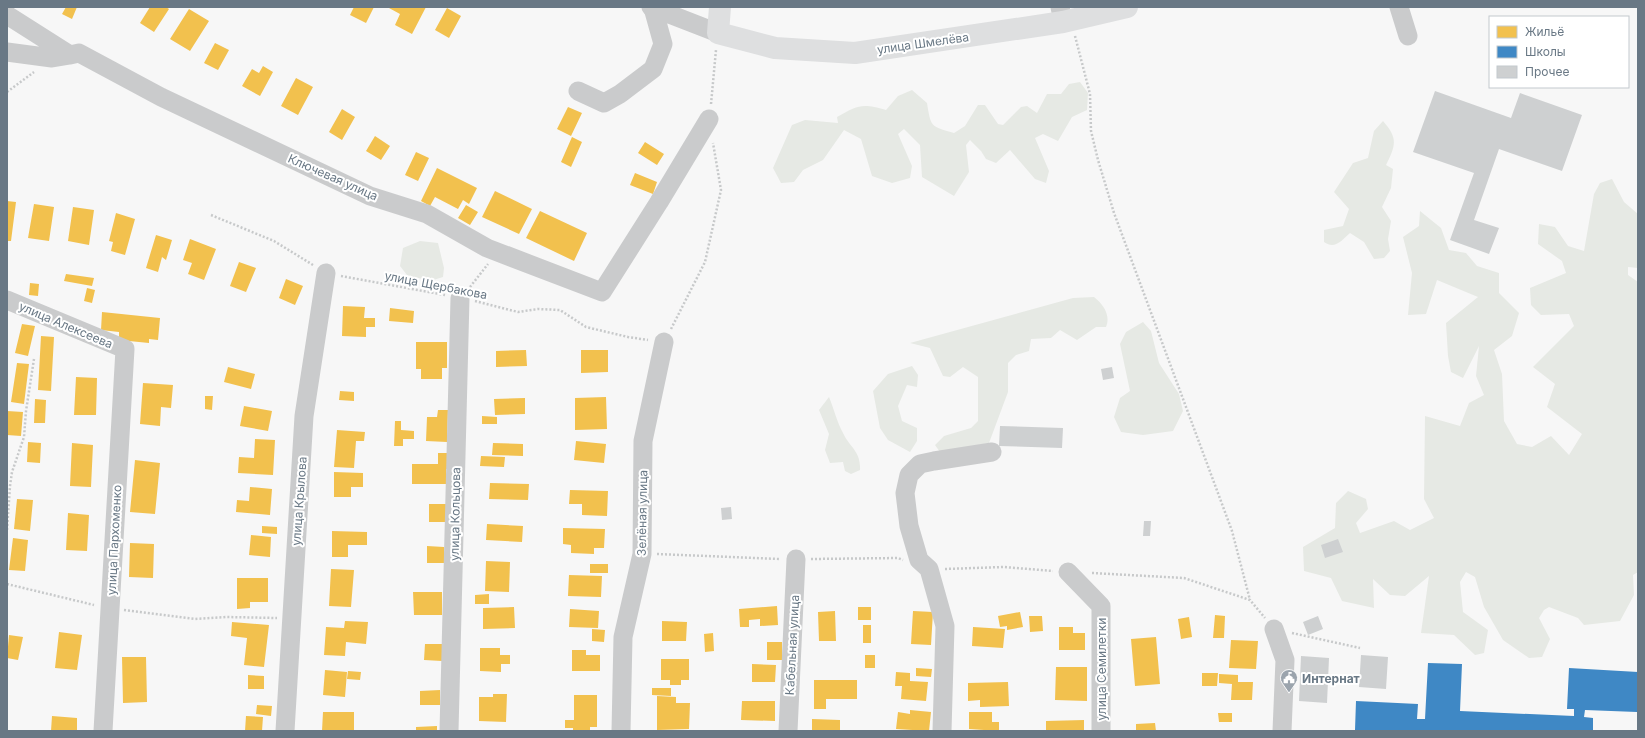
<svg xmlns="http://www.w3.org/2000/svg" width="1645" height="738" viewBox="0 0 1645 738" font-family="Inter,sans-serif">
<rect width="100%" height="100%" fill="#f7f7f7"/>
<path fill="#e6e9e4" d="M1080,82L1088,93L1087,110L1072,117L1058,141L1043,134L1035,138L1049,171L1046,183L1035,179L1010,150L996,163L986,159L981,151L970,140L966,145L969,172L954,196L922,177L920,145L904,129L898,134L912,166L910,178L892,183L872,176L861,139L844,130L823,160L803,170L794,182L781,183L773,168L792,125L805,120L838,123L837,117C858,105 862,103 886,110L898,96L912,90L927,103C931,127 930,126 954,133L965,126L978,105H985L998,124L1003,125L1021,107L1027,106L1037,113L1047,94H1061L1069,84Z
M1383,121C1398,138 1396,145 1386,165L1393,169L1391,188L1382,207L1391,221L1388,239L1390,251L1384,258L1374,259L1364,242L1350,233C1342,240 1335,250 1324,242V230L1343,226L1349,209L1334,192L1353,163L1368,158L1374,131Z
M1612,179L1624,202L1638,214V268L1628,267V275L1638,282V572L1633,575L1634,595L1620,621L1584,625L1578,618L1549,607L1544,610L1539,618L1550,639L1542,657L1529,658L1503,640L1484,607L1475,577L1466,572L1460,582L1463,612L1488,630L1484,653L1475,655L1454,635L1421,633L1429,576L1405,596L1390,595L1373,579L1374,608L1342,601L1331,578L1304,571L1303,547L1335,528L1336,503L1348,491L1366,499L1368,509L1356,523L1360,533L1394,521L1410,530L1434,518L1424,499L1425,416L1460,426L1469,403L1484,395L1476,376L1479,346L1463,378L1451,372L1448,356L1446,323L1478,297L1437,280L1426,314L1408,315L1412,273L1403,237L1419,226L1420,211L1441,228L1449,250L1466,253L1477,266L1499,273V293L1519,313L1512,336L1494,350L1502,374L1504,421L1517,444L1532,447L1551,436L1569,455L1582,434L1547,407L1555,384L1533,367L1574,326L1569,314L1541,315L1531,305L1530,288L1566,273L1562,261L1538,244L1539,224L1555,227L1568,246L1584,251L1594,194L1600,183Z
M420,241L438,243L444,268L443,277L430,281L407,275L400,266L403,248Z
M1094,297C1103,304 1111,315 1106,327H1096L1077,340L1060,330L1051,338L1031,339L1029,351L1016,355L1008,363V392L989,443L940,452L935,445L944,436L971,428L978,421V377L963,367L950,377L943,376L930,348L910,343L1073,298Z
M1143,322L1151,331L1159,363L1179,394L1183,411L1173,431L1143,435L1121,432L1114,417L1120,398L1130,391L1120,344L1126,332Z
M912,366L918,375L917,387L907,385L898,406L902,421L917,428V441L910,452L888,440L880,428L873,391L888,374Z
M829,397C834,409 837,422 843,433C850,448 861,451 860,470L851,474L845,471L843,462L830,463L825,450L829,434L819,410Z"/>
<path fill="#f2c14e" d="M66,7H77L72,19L62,14Z
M150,7H166L169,9L154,32L140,23Z
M354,7H374L366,23L350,15Z
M389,7H426L412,34L395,25L400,14L389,8Z
M447,8L461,16L449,38L435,30Z
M189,9L209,21L190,51L170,39Z
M215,43L229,50L218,70L204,63Z
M263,66L273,72L260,96L242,86L252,69L259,73Z
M296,78L313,87L298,115L281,106Z
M568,107L582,113L571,136L557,129Z
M342,109L355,117L342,140L329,132Z
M375,136L390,146L381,160L366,151Z
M572,137L582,142L571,167L561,162Z
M645,142L664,154L657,165L638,153Z
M416,152L429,158L418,181L405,175Z
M437,168L477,188L469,204L463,200L458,209L435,197L430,206L421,201Z
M635,173L657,182L653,194L630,185Z
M495,191L532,209L519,234L482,217Z
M7,201L16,202L11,241H7Z
M34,204L54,207L49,241L28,238Z
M466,205L478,212L470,225L458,218Z
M73,207L94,210L89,245L68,241Z
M540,211L587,233L574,261L526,238Z
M116,213L135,219L125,255L111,251L113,242L109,241Z
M156,235L172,240L166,260L162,257L158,272L146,268Z
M190,239L216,249L204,280L188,274L192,263L183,260Z
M239,262L256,268L246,292L230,286Z
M66,274L94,278L92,286L64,281Z
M286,279L303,286L295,305L279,298Z
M30,283L39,284L38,296L29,295Z
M87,288L95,290L92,303L84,301Z
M343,306L365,307L364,318H375V327H366V337L342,336Z
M390,308L414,311L413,323L389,321Z
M102,312L160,318L158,340L149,339V343L119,340V332L101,330Z
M22,324L35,326L28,356L15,353Z
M41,336L54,337L51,391L38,390Z
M416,342H447V368H442V379H421V369H416Z
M526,350L527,366L496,367V351Z
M581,350H608V372L581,373Z
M17,363L29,364L24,404L11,402Z
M228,367L255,374L251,389L224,382Z
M76,377L97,378L96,415H74Z
M143,383L173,385L171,408L161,407L160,426L140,424Z
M340,391L354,392V401L339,400Z
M205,396H213L212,410L205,409Z
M606,397L607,429L575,430V398Z
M525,398V414L495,415L494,399Z
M35,399L46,400L45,423H34Z
M244,406L272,411L268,431L240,426Z
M438,410H448L447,442L426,441L427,417H437Z
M7,411L23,412L21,436L7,435Z
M482,416L497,417V424H482Z
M395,421H401V430L414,431V439H403V446H394Z
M337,430L365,432L364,441H356L354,468L334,467Z
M255,439L275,440L273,475L238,473L239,457L254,458Z
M576,441L606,444L604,463L574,460Z
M28,442L41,443L40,463L27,462Z
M72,443L93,445L91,487L70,486Z
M493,443L523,444V456L492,455Z
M438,453H453V469H446V484H412V464H438Z
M481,456L505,457L504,467L480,466Z
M135,460L160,463L155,514L130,512Z
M334,472L363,473V487H351V497H334Z
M490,483L529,484L528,500L489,499Z
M250,487L272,489L270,515L236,512L237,500L249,501Z
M570,490L608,491L607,516L582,515V504H569Z
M17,499L33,500L30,531L14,529Z
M429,504H446V522H429Z
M68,513L89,515L87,551L66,550Z
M487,524L523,526L522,542L486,540Z
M262,526L277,527V534L262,533Z
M563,528L605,529L604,548H594V554L571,553V545L563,544Z
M332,531L367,532V545H348V557H332Z
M251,535L271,537L270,557L249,555Z
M13,538L28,540L25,571L9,570Z
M130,543L154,544L153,578L129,577Z
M427,546L444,547V563H427Z
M486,561L510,562L509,592L485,591Z
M590,564H608V573H590Z
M331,569L354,570L351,607L329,606Z
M569,575L602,576L601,597L568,596Z
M237,578H268V602H250V608L237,609Z
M413,592H442V615H414Z
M489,594V604H475V595Z
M777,606L778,625L760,626V619L749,620V627H740L739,609Z
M514,607L515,628L483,629V608Z
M858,607H871V620H858Z
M570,609L599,611L598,628L569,627Z
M835,611L836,641H819L818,612Z
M913,611L933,612L931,645L911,644Z
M1020,612L1023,627L1007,630V626L1000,627L998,616Z
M1215,615L1225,616L1224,638H1213Z
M1029,616H1042L1043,631L1030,632Z
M1189,617L1192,637L1181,639L1178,619Z
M345,621L368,622L366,644L346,642L345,656L324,655L326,627L344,628Z
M662,621L687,622L686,641H662Z
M232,622L269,625L264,667L244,665L247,638L231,636Z
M863,625H871V643H863Z
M973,627L1005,629L1003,648L972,646Z
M1059,627H1073V633H1085V650H1059Z
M592,629L605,630L604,642L592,641Z
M59,632L82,635L77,670L55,668Z
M713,633L714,651L705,652L704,634Z
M9,635L23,637L18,660L7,658Z
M1156,637L1160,684L1135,686L1131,639Z
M1231,640L1258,641L1256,669L1229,668Z
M767,642H782V660H767Z
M425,644H443L442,661L424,660Z
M480,648H500V655H510V664H501V672L480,671Z
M572,650H586V655H600V671H572Z
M865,655H875V668H865Z
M122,657H146L147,702L123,703Z
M661,659H689V680H681V685H670V680H661Z
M752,664L776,665L775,682H752Z
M1056,667H1087V701L1055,700Z
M916,668L932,669L931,677L916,676Z
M325,670L347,672L345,697L323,695Z
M348,671L361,672L360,680L347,679Z
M896,672L910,673V681L928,682L926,701L901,699L902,686H895Z
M1202,673H1218L1217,686H1202Z
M1219,674L1238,675V682H1253L1252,700H1231L1232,684L1219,683Z
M248,675L264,676V689H248Z
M814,680H857V699H826V709H814Z
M1008,682L1009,706L980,707V700L968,701V683Z
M652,688H671V696L652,695Z
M440,690V705H420V691Z
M493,694H507L506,722L479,721V697H493Z
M574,695H597V727H590V731H573V728H565V720H574Z
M657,696L676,697V703H690L689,729L657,730Z
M742,701H775V721L741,720Z
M257,705L272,706L271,716L256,714Z
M910,710L931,712L929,731L896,729L898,712L910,714Z
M323,712H354V730L322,731Z
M969,712H992V722H999V731L969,729Z
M1218,713H1232V722H1219Z
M52,716L77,718V731H51Z
M246,716L263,717L262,731H245Z
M812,719L840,720V731H812Z
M1084,720V731H1046V721Z
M1155,723L1156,731H1136V724Z
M437,726V731H416V727Z"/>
<path fill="#3f88c5" d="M1428,663L1462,664L1460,711L1574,716V709H1567L1569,668L1638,672L1637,712L1585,710L1584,717L1593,718V731L1355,730L1356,701L1418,704L1417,719H1425Z"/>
<path fill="#ced0d1" d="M1435,91L1511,118L1520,93L1582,115L1562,171L1499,149L1474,220L1499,228L1489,254L1450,240L1474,173L1413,152Z
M1112,367L1114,378L1103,380L1101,369Z
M1000,426L1063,428L1062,448L999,446Z
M731,507L732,519L722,520L721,508Z
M1144,521H1151L1150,536H1143Z
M1338,539L1343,552L1325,558L1321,545Z
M1318,616L1323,629L1308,635L1303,622Z
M1361,655L1388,657L1386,689L1359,687Z
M1301,656L1329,658L1327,703L1299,701Z"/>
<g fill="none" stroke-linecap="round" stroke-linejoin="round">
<path stroke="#c7c9ca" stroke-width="2.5" stroke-dasharray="2 2" stroke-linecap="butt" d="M1075,36L1090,94L1091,131L1098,160L1114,213L1232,531L1250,600
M7,92L34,72
M711,104L716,50
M211,215L274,241L313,265
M341,276L445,295
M470,287L488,264
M475,301L518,312L538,309L560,310L586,327L628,337L648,340
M671,329L705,262L721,190L713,143
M7,530L10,486L12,472L24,437L26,411L34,359
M657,554L780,559
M811,559L898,558L903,560
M945,569L1004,567L1053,571
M1092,573L1184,578L1250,600L1265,618
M7,584L94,605
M124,610L195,619L227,617L277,618
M1292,633L1360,648"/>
<path stroke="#cacbcc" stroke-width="19" d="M651,7L718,33
M1060,7L1063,22
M1399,7L1408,36
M7,15L70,55L79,53L161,97L370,196L427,214L487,248L602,292L659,202L709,119
M7,52L52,58L70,55
M578,91L604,103L620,94L653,69L663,44L653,8
M7,300L125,349L103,731
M1068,572L1101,606V731
M1274,629L1285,660L1282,731
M285,731L304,416L326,273
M449,731L460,298
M621,731L623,637L642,554L643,441L664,342
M788,731L796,559
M942,731L945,626L929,569L919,560L909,526L905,493L909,475L920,464L934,461L992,452"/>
<path stroke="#dedfe0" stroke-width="22" d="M720,7L718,33L775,48L855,53L1063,22L1127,7"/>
</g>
<defs>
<symbol id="civic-pin" viewBox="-11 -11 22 30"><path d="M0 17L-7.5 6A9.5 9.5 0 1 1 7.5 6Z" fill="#9ba4ad" stroke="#fff"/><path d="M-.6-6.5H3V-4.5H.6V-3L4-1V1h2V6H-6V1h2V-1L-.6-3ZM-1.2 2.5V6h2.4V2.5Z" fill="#fff"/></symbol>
</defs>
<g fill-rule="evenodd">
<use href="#civic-pin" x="1279" y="668" width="20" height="27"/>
</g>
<g text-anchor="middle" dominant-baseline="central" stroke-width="4" stroke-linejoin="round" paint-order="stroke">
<g font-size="12" fill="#697885" stroke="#fff">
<text transform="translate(923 43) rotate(-8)">улица Шмелёва</text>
<text transform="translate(333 177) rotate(24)">Ключевая улица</text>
<text transform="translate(436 285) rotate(11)">улица Щербакова</text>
<text transform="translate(66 325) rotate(23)">улица Алексеева</text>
<text transform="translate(299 501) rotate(-86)">улица Крылова</text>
<text transform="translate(642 513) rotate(-89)">Зелёная улица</text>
<text transform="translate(455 514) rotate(-89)">улица Кольцова</text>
<text transform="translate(114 540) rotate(-87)">улица Пархоменко</text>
<text transform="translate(792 645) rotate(-87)">Кабельная улица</text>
<text transform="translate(1101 669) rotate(-90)">улица Семилетки</text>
</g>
<g font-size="12" font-weight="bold" fill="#697885" stroke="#fff" text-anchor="start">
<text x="1302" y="678">Интернат</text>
</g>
</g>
<rect width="1645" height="738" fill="none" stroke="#697885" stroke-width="16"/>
<rect x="1489" y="16" width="140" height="72" fill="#ffffff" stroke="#c3c9ce"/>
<rect x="1497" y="26" width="20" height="12" fill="#f2c14e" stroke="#c3c9ce"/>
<text x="1525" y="36" font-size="12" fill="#697885">Жильё</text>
<rect x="1497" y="46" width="20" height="12" fill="#3f88c5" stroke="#c3c9ce"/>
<text x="1525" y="56" font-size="12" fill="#697885">Школы</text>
<rect x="1497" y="66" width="20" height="12" fill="#ced0d1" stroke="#c3c9ce"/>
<text x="1525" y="76" font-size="12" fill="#697885">Прочее</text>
</svg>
